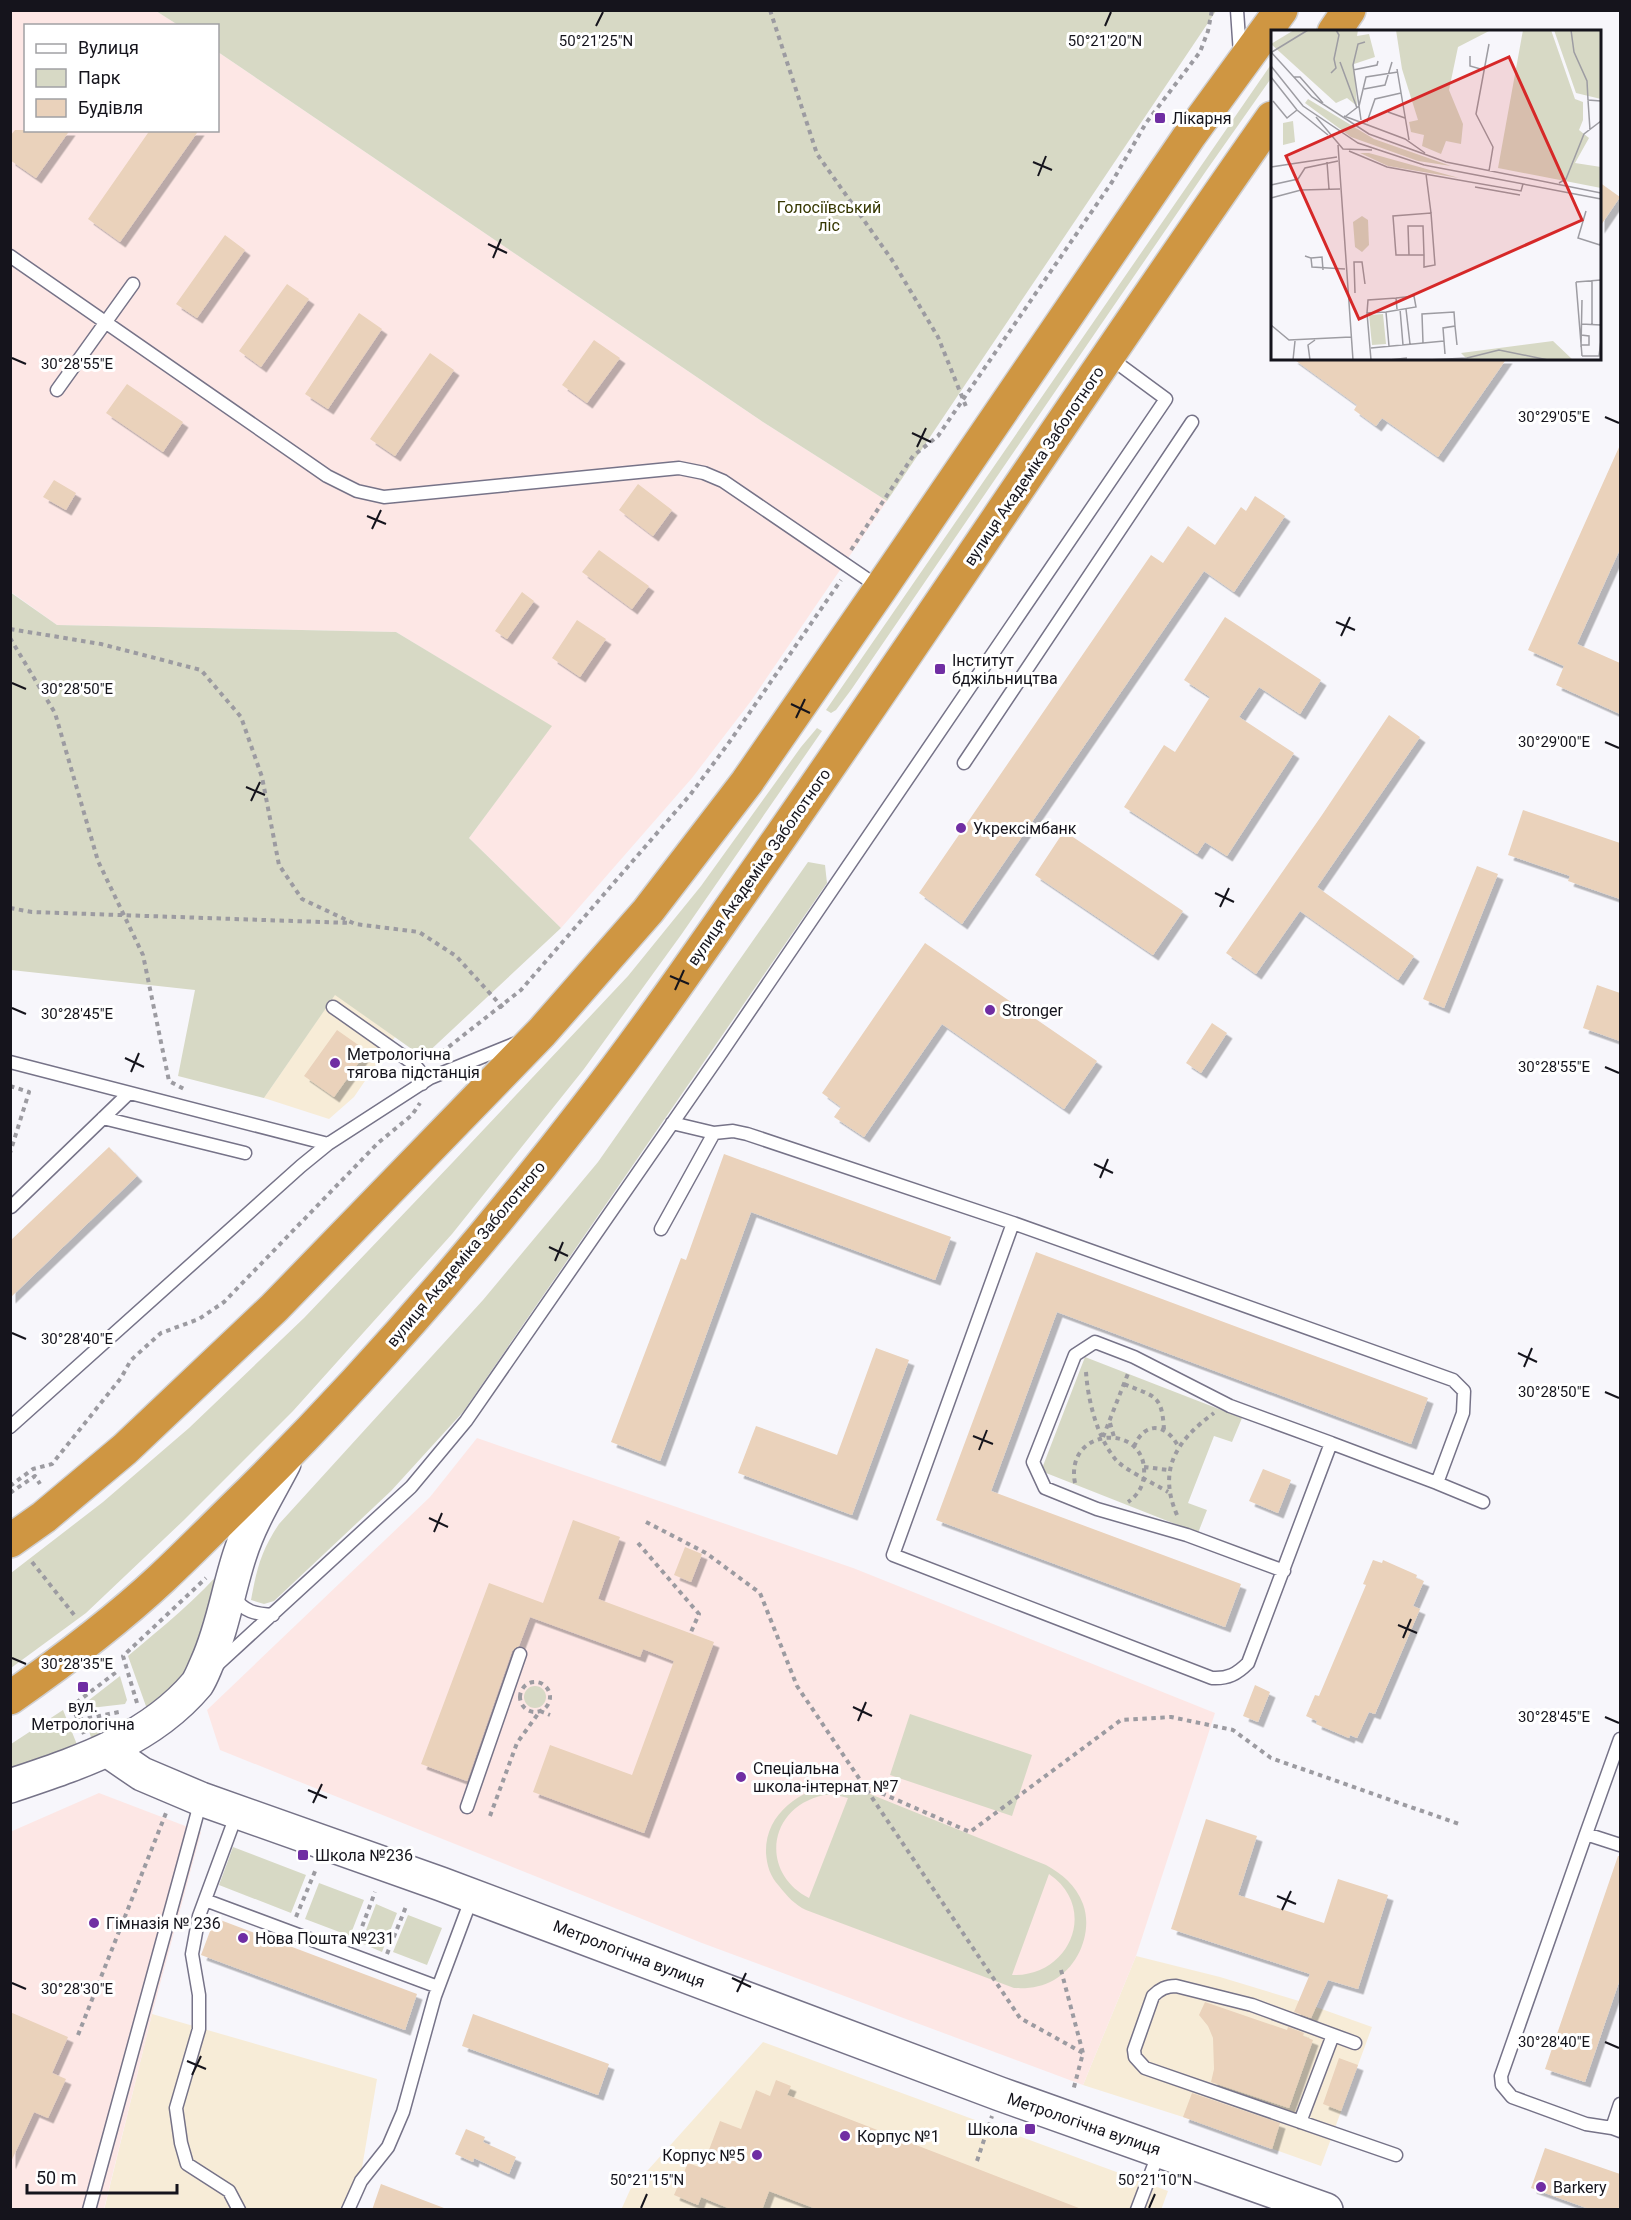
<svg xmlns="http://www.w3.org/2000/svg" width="1631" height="2220" viewBox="0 0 1631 2220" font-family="Roboto,sans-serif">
<defs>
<filter id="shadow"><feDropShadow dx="5.5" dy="5.5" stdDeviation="0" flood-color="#0004"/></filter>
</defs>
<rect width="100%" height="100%" fill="#f7f6fb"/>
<path fill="#f7ecd7" d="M335,994L395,1037L354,1097L329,1119L264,1098Z
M1136,1956L1220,1977L1299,2001L1372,2027L1321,2166L1183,2117L1083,2085Z
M152,2014L377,2079L355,2209L104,2210Z
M763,2042L1168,2191L1161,2210H621L630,2190Z"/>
<path fill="#fde7e5" d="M11,11H156L178,25L26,26V130H218V52L763,422L887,501L751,701L692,778L561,928L469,838L551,726L396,632L57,625L11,592Z
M477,1438L853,1568L1215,1713L1136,1956L1083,2085L702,1943L220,1750L207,1710L430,1497Z
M99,1793L201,1832L152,2014L104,2209H11L10,1832Z"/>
<path fill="#d7d9c5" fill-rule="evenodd" d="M156,11H1216L887,501L763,422L218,52V26L178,25Z
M1272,63V77L1206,171L851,690L836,710L831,713L826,710Z
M10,592L57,625L396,632L552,726L469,838L561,928L423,1057L335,995L264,1098L178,1076L195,990L11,970Z
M817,728L822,731L681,935L584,1069L452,1234L293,1411L184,1520L86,1613L11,1668V1573L103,1502L189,1428L304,1318L453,1162L628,976L701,886L801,747Z
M808,862L825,865L827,883L463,1412L391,1491L274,1601L264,1604L251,1600C257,1568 261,1551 279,1524L483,1300L598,1162Z
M1085,1357L1242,1418L1232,1442L1214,1436L1188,1503L1207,1510L1198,1533L1041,1471Z
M227,1564L191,1670L147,1709L128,1656C162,1627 198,1599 227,1564Z
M120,1676L127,1700L125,1704L82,1709L80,1707Z
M524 1697a11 11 0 1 1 22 0a11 11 0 1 1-22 0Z
M63,1710L78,1747L11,1771V1744Z
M910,1714L1032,1755L1012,1816L890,1775Z
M131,1718L133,1721L92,1741L88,1727L91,1723Z
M834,1783L860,1790L1046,1865C1062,1874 1076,1885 1083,1904C1093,1931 1079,1966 1054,1980C1042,1987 1028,1989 1014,1988L806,1910C795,1905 787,1896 779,1886C770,1876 767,1866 766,1853C765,1813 800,1791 834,1783ZM824,1795H836L848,1798L809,1898C759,1872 768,1807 824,1795ZM1049,1874C1099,1908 1070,1977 1012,1975Z
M233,1847L306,1875L291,1913L219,1885Z
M319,1883L364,1900L350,1936L305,1919Z
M376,1904L397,1913L382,1952L361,1943Z
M408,1915L442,1928L427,1965L393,1952Z"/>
<path fill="#ead2bb" filter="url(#shadow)" d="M15,130H70L36,178L10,160V136Z
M150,130H199L120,242L88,219Z
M1599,182L1620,197L1599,228Z
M225,235L245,250L197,318L176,304Z
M287,284L309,299L261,367L239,351Z
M359,313L382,329L328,409L305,394Z
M594,340L620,358L587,403L562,385Z
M430,353L454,370L395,456L370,439Z
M1292,358H1507L1438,457L1382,418L1376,426L1354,410L1357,405Z
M127,384L183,422L163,452L106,413Z
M1620,445V549L1577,644L1620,663V714L1556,685L1564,666L1528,650Z
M54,480L76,493L66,510L43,497Z
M638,484L672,510L653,536L619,510Z
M1255,496L1285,516L1234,592L1204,571L962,924L919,893L1151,555L1163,563L1188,526L1215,545L1241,507L1246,511Z
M599,550L649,586L632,609L582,572Z
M522,592L534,601L507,639L495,631Z
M1225,617L1321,680L1300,714L1259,687L1239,717L1294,753L1227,856L1205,842L1197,854L1124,807L1164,745L1175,752L1210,697L1184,680Z
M577,620L606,639L580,677L552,658Z
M1389,715L1420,737L1317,887L1414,956L1398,980L1300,911L1256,974L1226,953L1322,815Z
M1523,810L1620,843V899L1568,881L1570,876L1508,855Z
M1064,831L1183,911L1153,955L1035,875Z
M1477,866L1498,874L1444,1008L1423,999Z
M925,943L1097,1061L1064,1109L942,1024L864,1137L834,1117L841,1107L822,1093Z
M1597,985L1620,993V1041L1583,1028Z
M1212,1023L1227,1033L1201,1073L1186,1063Z
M337,1030L367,1051L334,1097L304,1076Z
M109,1147L137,1176L10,1298V1241Z
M724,1154L951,1237L935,1280L751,1212L660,1461L611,1442L681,1258L686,1260Z
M1036,1252L1428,1398L1411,1444L1057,1312L991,1491L1241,1584L1225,1627L936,1520Z
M876,1348L909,1360L852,1515L738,1473L756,1426L837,1455Z
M1263,1469L1291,1480L1278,1513L1249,1501Z
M573,1520L620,1537L598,1599L714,1642L644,1833L533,1792L550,1745L632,1775L674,1661L643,1649L640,1657L530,1617L519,1646L512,1651L467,1781L421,1764L489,1583L543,1603Z
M685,1547L702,1554L691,1582L674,1575Z
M1373,1560L1382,1563L1383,1560L1417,1575L1416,1578L1424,1581L1413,1606L1420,1609L1375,1714L1369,1712L1357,1738L1350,1735L1349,1738L1316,1724L1317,1721L1306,1716L1315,1695L1319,1696L1366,1585L1363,1584Z
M1255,1685L1270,1692L1258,1722L1243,1716Z
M1206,1819L1257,1836L1238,1895L1324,1923L1338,1879L1388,1895L1358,1989L1328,1980L1311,2018L1294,2012L1310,1974L1171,1929Z
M1618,1856H1620V1979L1585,2082L1545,2069Z
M215,1918L417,1994L405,2030L201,1955Z
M1205,2002L1287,2030L1288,2027L1304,2033L1303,2036L1313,2040L1289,2108L1211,2082L1214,2069L1213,2038L1208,2026L1199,2015Z
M10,2012L68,2037L52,2073L66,2079L48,2118L34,2112L10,2164Z
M473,2014L609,2064L598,2095L462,2046Z
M1339,2058L1358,2065L1341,2111L1323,2104Z
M776,2080L791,2086L787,2095L1084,2210H819L769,2191L762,2210H733L701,2197L698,2205L674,2195L688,2163L702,2168L720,2121L741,2129L756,2090L770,2096Z
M1192,2093L1280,2123L1272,2149L1183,2117Z
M466,2129L485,2137L483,2142L516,2157L509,2174L474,2158L473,2162L455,2154Z
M1545,2148L1620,2174V2210H1592L1531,2188Z
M381,2184L444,2208L443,2210H372Z"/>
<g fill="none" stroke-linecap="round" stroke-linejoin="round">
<defs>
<path id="lane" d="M1237,10L1240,54
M10,256L327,476L357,491L384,497L679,468L704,473L723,481L880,588
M57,390L133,284
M964,763L1192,422
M333,1007L414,1064L419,1070L422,1084
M10,1062L328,1144
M103,1118L245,1153
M672,1123L714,1133L733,1131L747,1134L1013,1223
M11,1207L129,1093
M1013,1223L1453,1380L1464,1391L1463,1413L1437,1483L1331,1443L1248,1663C1237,1674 1228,1679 1212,1678L893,1555Z
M661,1229L714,1133
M10,1427L301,1166L328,1144L430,1078L519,1042
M1437,1483L1483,1502
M1284,1571L1187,1535L1097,1509L1045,1488L1033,1462L1075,1355L1095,1342L1134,1357L1230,1406L1331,1443
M234,1596C243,1612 256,1614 273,1615
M217,1665L411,1487L466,1421L721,1053L1166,399L1109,357
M467,1807L520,1654
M237,1813L199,1916L192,1954L199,1995V2029L176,2108L181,2143L187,2164L229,2191L239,2210
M1586,1834L1620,1739
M205,1900L438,1987
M1355,2043L1252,2005L1176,1986C1166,1986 1160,1989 1153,1996L1134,2050L1135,2057L1145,2068L1396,2155
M1620,2104L1612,2128L1620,2131
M1300,2122L1333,2035
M1612,2128L1586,2124L1512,2097L1502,2085L1501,2076L1586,1834L1620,1845
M89,2210L201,1800
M348,2210L361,2181L388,2147L403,2112L435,1996L472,1897
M1137,2210L1159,2152"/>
<path id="secondary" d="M107,1750L142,1774L201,1799L441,1884L1000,2094L1326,2210
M10,1786C78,1763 149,1741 197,1684C201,1678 204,1670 207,1663C223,1628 228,1590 240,1554C250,1522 269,1492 284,1463"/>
<path id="highway" d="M1334,32L1349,10
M10,1541L44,1517L125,1449L274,1308L542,1032L648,911L747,782L881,588L1190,135L1281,10
M10,1698C63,1661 115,1622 162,1578C192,1550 221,1520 250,1492C371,1372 482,1243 586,1108C649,1027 706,943 765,859C936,614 1100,363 1272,118"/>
</defs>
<use href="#lane" stroke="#767388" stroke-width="15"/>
<use href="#secondary" stroke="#767388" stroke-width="36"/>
<use href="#highway" stroke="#d0d0d2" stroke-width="36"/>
<path stroke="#9c9ba1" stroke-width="4" stroke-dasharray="4.5 4.5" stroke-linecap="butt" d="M770,10L817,154L892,260L938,337L967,409
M851,550L913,456L938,436L1112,182L1146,123L1200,52L1208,31L1212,10
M10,629L101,644L201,670L241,717L262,777L279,865L302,899L355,924L419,932L456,956L505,1010
M10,638L55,713L98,861L143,955L169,1081L184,1089
M10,908L32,912L351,923
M436,1059L437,1056L521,990L690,795L728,744L841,580
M10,1086L29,1092L10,1153
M1086,1372C1088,1401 1097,1437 1116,1460C1125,1470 1155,1484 1168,1492
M1124,1384C1155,1397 1162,1394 1164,1430
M1110,1423L1114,1437
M1103,1437L1129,1371
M1134,1447C1144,1421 1166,1423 1178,1446
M1144,1467L1169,1470
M1075,1483C1064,1426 1148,1422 1144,1475C1143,1487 1137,1496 1128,1502
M10,1486L33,1469L52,1464L121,1378L131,1360L161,1333L199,1319L224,1302L378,1143L412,1115L420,1103
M10,1493L35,1476L40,1484
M1177,1515C1157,1469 1177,1440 1214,1413
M646,1522L706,1553L760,1593L797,1686L1020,2018L1083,2053
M638,1543L699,1614L691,1632
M32,1562L75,1616
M520 1697a15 15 0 1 1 30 0a15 15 0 1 1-30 0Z
M137,1703L123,1656L206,1578
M79,1720L119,1712
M84,1734L72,1706L119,1670
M865,1786L970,1832L1121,1720L1171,1717L1233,1730L1271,1758L1459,1824
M490,1816L517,1743L540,1711L550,1715
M296,1917L316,1869
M356,1943L375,1892
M387,1954L407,1904
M1061,1970L1083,2053L1073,2091
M78,2035L166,1813
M977,2161L992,2116"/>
<use href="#lane" stroke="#fff" stroke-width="12"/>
<use href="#secondary" stroke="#fff" stroke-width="33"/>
<use href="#highway" stroke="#cf9642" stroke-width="33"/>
</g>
<path fill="none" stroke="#15141c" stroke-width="2" d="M596,26L603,12M1105,26L1111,12M1033,162L1052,170M1038,176L1046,156M488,244L507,253M493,258L501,239M12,358L26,364M1605,417L1619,423M912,433L931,442M917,447L926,428M367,516L386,524M372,529L381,510M1336,622L1355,630M1341,636L1350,617M12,683L26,689M791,704L810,713M796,718L805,699M1605,742L1619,748M246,787L265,795M251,801L260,782M1215,893L1234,902M1220,907L1229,888M670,976L689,984M675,990L684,970M12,1008L26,1014M125,1058L144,1067M1605,1067L1619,1073M131,1072L139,1053M1094,1164L1113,1173M1100,1178L1108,1159M549,1247L568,1256M555,1261L563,1242M12,1333L26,1339M1518,1353L1537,1362M1524,1367L1532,1348M1605,1392L1619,1398M973,1436L993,1444M979,1450L987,1430M429,1518L448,1527M434,1532L442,1513M1398,1625L1417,1633M1403,1638L1411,1619M12,1658L26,1664M853,1707L872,1716M1605,1717L1619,1723M858,1721L866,1702M308,1790L327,1798M313,1803L322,1784M1277,1896L1296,1904M1282,1910L1291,1891M732,1978L751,1987M12,1983L26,1989M737,1992L746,1973M1605,2042L1619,2048M187,2061L206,2069M192,2075L201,2056M641,2208L647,2194M1149,2208L1155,2194"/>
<g fill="#702ea3" stroke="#fff" stroke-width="2">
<rect x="1154" y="112" width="12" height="12" rx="3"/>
<rect x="934" y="663" width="12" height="12" rx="3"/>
<circle cx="961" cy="828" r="6"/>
<circle cx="990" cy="1010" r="6"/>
<circle cx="335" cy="1063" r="6"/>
<rect x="77" y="1681" width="12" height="12" rx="3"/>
<circle cx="741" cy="1777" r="6"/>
<rect x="297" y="1849" width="12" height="12" rx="3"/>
<circle cx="94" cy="1923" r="6"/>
<circle cx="243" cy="1938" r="6"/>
<rect x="1024" y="2123" width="12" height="12" rx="3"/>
<circle cx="845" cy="2136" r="6"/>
<circle cx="757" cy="2155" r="6"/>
<circle cx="1541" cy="2187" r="6"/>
</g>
<g text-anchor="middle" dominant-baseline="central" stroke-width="6" stroke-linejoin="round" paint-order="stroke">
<g font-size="16" fill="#15141c" stroke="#fff" text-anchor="start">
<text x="1172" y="118">Лікарня</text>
<text x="952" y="660">Інститут<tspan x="952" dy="18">бджільництва</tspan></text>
<text x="973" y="828">Укрексімбанк</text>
<text x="1002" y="1010">Stronger</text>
<text x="347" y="1054">Метрологічна<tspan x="347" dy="18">тягова підстанція</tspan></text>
<text x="83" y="1706" text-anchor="middle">вул.<tspan x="83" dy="18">Метрологічна</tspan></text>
<text x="753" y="1768">Спеціальна<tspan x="753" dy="18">школа-інтернат №7</tspan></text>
<text x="315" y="1855">Школа №236</text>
<text x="106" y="1923">Гімназія № 236</text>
<text x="255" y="1938">Нова Пошта №231</text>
<text x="1018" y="2129" text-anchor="end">Школа</text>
<text x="857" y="2136">Корпус №1</text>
<text x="745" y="2155" text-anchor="end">Корпус №5</text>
<text x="1553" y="2187">Barkery</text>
</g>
<g font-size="16" fill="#353701" stroke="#fff">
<text x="829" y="207">Голосіївський<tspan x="829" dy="18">ліс</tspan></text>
</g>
<g font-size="16" fill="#15141c" stroke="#fff">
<text transform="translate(1034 466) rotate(-56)">вулиця Академіка Заболотного</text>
<text transform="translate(759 867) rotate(-55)">вулиця Академіка Заболотного</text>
<text transform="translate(466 1254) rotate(-50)">вулиця Академіка Заболотного</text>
<text transform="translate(629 1954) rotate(21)">Метрологічна вулиця</text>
<text transform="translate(1084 2124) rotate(19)">Метрологічна вулиця</text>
</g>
</g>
<g transform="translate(1271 30)">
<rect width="330" height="330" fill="#f7f6fb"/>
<path d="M23,0H87L86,6L98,4L104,27L83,34L86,76L76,68L65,73L0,14ZM125,0H220L187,17L178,60L192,94L190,114L175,111L170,124L151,116L153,105L140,102L138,92L147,90L131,39ZM252,0H280L304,69L312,72V90L308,100L318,108L304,133L330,137V158L227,138ZM283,0H330V69L305,63ZM37,69L103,109L180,136L147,131L80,107L34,73ZM22,91L24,112L12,115V93ZM89,123H98L188,148L117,136ZM91,186L97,190L98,215L91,222L84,217L82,192ZM112,284L115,314L101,315L98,285ZM282,311L302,330H197L190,323Z" fill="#d7d9c5"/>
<path fill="none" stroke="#9d9ca2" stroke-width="1.5" d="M300,0L303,22L316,51L317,70L330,71M218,14L205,84L222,117L218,141M0,22L41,67L98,104L175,132L330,163M1,22L37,0M199,26V36L213,40M69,32L86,78M0,36L32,76L87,113L153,135L330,169M126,39L138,110M82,40L106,35L107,31M60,43L65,38L63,29L68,5L65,0M0,47L26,80L57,105M23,47H29L52,73M93,59L114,55L121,32M317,70L319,100M2,71L16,88L26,80M117,82L134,88M73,86L134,109L154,123M75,86L88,76L82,35L87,14L94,12M45,87L72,119L101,120M90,90L88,76L95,47L127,42M96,92L104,69L130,63M67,115L82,330M78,121L116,137L165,146L250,161L252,154M56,132L58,159M0,137L66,127M155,144L160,183M288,153L295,149L313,104L330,91M0,155L27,149L34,138L67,131M204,157L249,165M0,168L30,160L69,159M315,181L307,208L329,215L330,211M160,183L164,235L153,237V225H125L122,186ZM138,225L137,196H152L153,225M34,226L40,228L41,237L74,239M40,228L51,227L52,240M321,250V295M305,252L311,326M305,252L330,250M84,263L83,232H91L94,254M129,279L132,315M135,279L139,314M115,282L145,277L143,266L125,268M96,283L97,270L125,268L126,279M310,294L330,295M0,295L18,310L80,307M184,296L186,315M310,305L318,306V315H310M152,313L151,284L183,282L184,296L172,298L174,324M310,317L311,270M100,318L173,311M311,326H328L330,310M22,330L24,311M39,330L37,315L44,310M100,330L96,283L115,282L118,316M118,330L136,328M156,330L196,328L228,320L277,330"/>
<path fill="#d62828" fill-opacity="0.15" stroke="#d62828" stroke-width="3" d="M238,27L311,190L88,289L15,126Z"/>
<rect width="330" height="330" fill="none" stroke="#15141c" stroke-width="3"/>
</g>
<g font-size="15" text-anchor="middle" fill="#15141c" stroke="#fff" stroke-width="6" stroke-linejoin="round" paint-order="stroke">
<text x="596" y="46">50°21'25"N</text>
<text x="1105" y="46">50°21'20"N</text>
<text x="77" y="369">30°28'55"E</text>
<text x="1554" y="422">30°29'05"E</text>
<text x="77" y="694">30°28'50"E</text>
<text x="1554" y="747">30°29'00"E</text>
<text x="77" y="1019">30°28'45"E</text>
<text x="1554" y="1072">30°28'55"E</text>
<text x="77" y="1344">30°28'40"E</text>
<text x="1554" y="1397">30°28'50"E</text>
<text x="77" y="1669">30°28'35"E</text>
<text x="1554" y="1722">30°28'45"E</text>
<text x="77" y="1994">30°28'30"E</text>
<text x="1554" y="2047">30°28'40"E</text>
<text x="647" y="2185">50°21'15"N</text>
<text x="1155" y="2185">50°21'10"N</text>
</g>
<rect width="1631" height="2220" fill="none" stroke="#15141c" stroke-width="24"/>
<rect x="24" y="24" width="195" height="108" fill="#ffffff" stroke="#a1a1a4" stroke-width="1.5"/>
<rect x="36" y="44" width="30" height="9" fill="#ffffff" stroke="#a1a1a4" stroke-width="1.5"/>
<text x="78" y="54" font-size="18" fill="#15141c">Вулиця</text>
<rect x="36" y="69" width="30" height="18" fill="#d7d9c5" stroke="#a1a1a4" stroke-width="1.5"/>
<text x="78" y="84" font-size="18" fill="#15141c">Парк</text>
<rect x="36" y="99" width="30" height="18" fill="#ead2bb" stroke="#a1a1a4" stroke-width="1.5"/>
<text x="78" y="114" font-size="18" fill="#15141c">Будівля</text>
<path d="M27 2184v9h150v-9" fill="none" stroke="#15141c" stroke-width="3"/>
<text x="36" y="2184" font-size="18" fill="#15141c" stroke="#ffffff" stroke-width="4.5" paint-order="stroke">50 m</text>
</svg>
